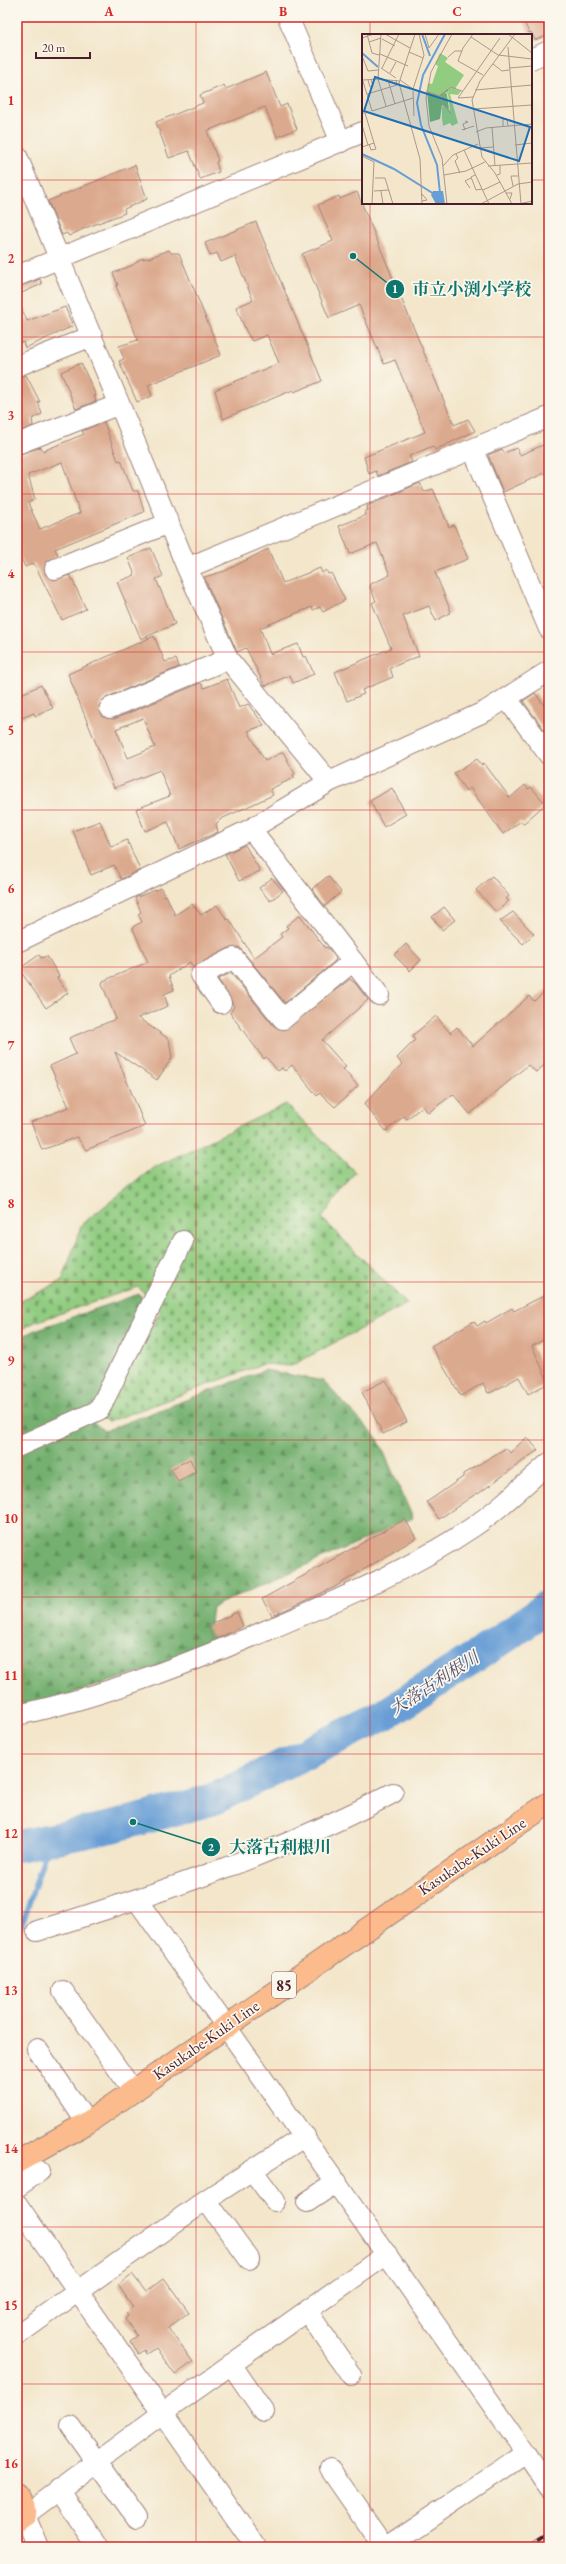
<svg xmlns="http://www.w3.org/2000/svg" width="566" height="2564" viewBox="0 0 566 2564" font-family="'EB Garamond','Noto Serif JP',serif">
<defs>
<pattern id="forest-firs" width="22" height="20" patternUnits="userSpaceOnUse"><rect width="22" height="20" fill="#74b06f"/><path d="M5 1l3.5 6h-7zM16 11l3.5 6h-7z" fill="#618f5b"/></pattern>
<pattern id="cemetery-stones" width="16" height="16" patternUnits="userSpaceOnUse"><rect width="16" height="16" fill="#91cc81"/><path d="M2 7V4a2 2 0 0 1 4 0v3zM10 15v-3a2 2 0 0 1 4 0v3z" fill="#78a56a"/></pattern>
</defs>
<rect width="100%" height="100%" fill="#fbf7ec"/>
<filter id="ink" filterUnits="userSpaceOnUse"><feTurbulence type="fractalNoise" baseFrequency=".025" numOctaves="2"/><feDisplacementMap in="SourceGraphic" scale="8" xChannelSelector="R" yChannelSelector="G"/><feConvolveMatrix kernelMatrix="1 2 1 2 8 2 1 2 1" color-interpolation-filters="sRGB"/></filter>
<filter id="wash" filterUnits="userSpaceOnUse"><feTurbulence type="fractalNoise" baseFrequency=".012" numOctaves="4" result="noise"/><feDisplacementMap in="SourceGraphic" scale="16" xChannelSelector="R" yChannelSelector="G"/><feGaussianBlur stdDeviation="0.9" result="paint"/><feColorMatrix in="noise" values="0 0 0 0 0 0 0 0 0 0 0 0 0 0 0 0 0 1.4 0 .05"/><feComposite in="paint" operator="in"/></filter>
<g filter="url(#wash)">
<rect width="100%" height="100%" fill="#f3e6cb"/>
<path fill="url(#forest-firs)" stroke="#5f684d" d="M139,1294L152,1309L89,1418L104,1431L265,1370L323,1381L378,1439L413,1518L212,1607L210,1622L220,1642L158,1667L17,1710V1339L35,1330Z"/>
<path fill="url(#cemetery-stones)" stroke="#6e7656" d="M286,1104L355,1172L322,1218L407,1304L291,1366L263,1364L108,1422L100,1416L161,1311L138,1287L35,1322L17,1332V1303L62,1281L82,1224L153,1168Z"/>
<g fill="none" stroke-linecap="round" stroke-linejoin="round">
<path stroke="#679ed5" stroke-width="5.5" d="M17,1934L26,1913L49,1841"/>
<path stroke="#679ed5" stroke-width="32" d="M17,1846L112,1827L214,1799L386,1714L504,1638L549,1605"/>
</g>
<g id="blocks">
<path fill="#dba98d" fill-rule="evenodd" d="M522,17H549V35L535,40L531,32L529,33Z
M266,72L280,107L287,104L297,129L277,137L265,107L207,131L218,161L216,162L219,172L200,179L189,151L169,158L156,122L203,103L200,95L224,85L226,89Z
M135,165L147,199L124,209L125,213L85,228L69,236L67,233L62,235L48,201Z
M357,192L454,425L468,419L475,431L435,450L433,446L409,456L412,462L378,476L376,471L369,474L364,457L425,432L395,360L384,364L359,305L329,318L302,254L333,241L318,205L339,196L340,199Z
M256,222L322,381L294,392L293,390L223,419L215,390L279,363L267,335L252,341L246,331L236,307L253,300L235,256L221,262L217,253L210,256L205,243Z
M169,250L171,253H179L221,355L148,385L152,396L137,402L119,361L124,359L119,346L138,340L116,286L118,285L113,273L133,265L140,259L149,258Z
M40,279L42,284L17,295V287Z
M17,297L27,321L65,307L73,326L25,348L23,342L17,344Z
M81,363L96,396H94L96,401L76,409L61,372Z
M26,375L40,402H38L42,414L32,419L33,426L17,432V377Z
M104,422L118,461L121,460L133,491H138L144,512L55,549L58,555L46,562L45,574L54,580L70,575L86,609L62,620L34,563L25,567L17,549V455L41,447L43,451L84,434L82,431ZM62,462L80,513L40,529L28,503L35,499L28,475Z
M543,445L549,460V471L503,492L488,455L502,449L504,453L517,448L520,455Z
M420,483L424,492L433,489L449,527L454,525L468,559L435,572L451,612L436,621L429,606L403,616L419,656L390,668L393,677L362,690L364,694L347,701L335,672L391,648L372,603L376,601L370,587L371,584L390,575L377,543L350,554L339,526L366,515L365,512L368,510L367,506Z
M151,548L163,576L156,579L175,624L141,639L117,582L135,575L128,558Z
M268,549L283,583L320,568L322,573L326,570L328,574L331,573L345,600L323,612L320,607L313,610L312,607L260,628L270,654L298,644L303,657L306,656L314,674L293,683L290,675L265,686L246,648L237,652L204,577L225,571Z
M154,636L165,662L176,659L179,667L105,698L99,706L103,717L114,719L201,683L204,688L227,679L239,708L248,704L264,725L248,731L265,761L283,752L295,774L293,775L294,778L270,789L273,795L221,819L216,824L218,832L179,849L168,822L145,831L136,809L170,796L160,770L114,788L68,674ZM143,718L155,747L128,758L116,729Z
M41,685L53,708L40,714L35,716L34,713L17,720V696Z
M535,693L549,712V736L523,701Z
M477,759L482,765L484,763L510,798L525,785L528,789L531,787L545,803L543,806L523,824L521,821L503,834L470,788L466,791L454,773Z
M392,788L406,814L384,827L370,801Z
M100,821L111,847L127,840L140,870L121,879L114,865L91,875L73,831Z
M245,845L260,871L239,881L225,854Z
M328,876L341,892L325,906L312,889Z
M492,876L509,896L506,899L509,901L496,912L476,890Z
M272,878L283,891L270,901L259,888Z
M161,888L164,896L166,895L175,915L192,904L201,915L217,905L227,920L229,919L254,958L282,937L280,934L288,928L286,926L300,915L325,948L327,947L336,958L335,961L285,1003L239,947L229,948L193,967L190,962L169,976L174,990L164,994L168,1006L138,1018L169,1039L172,1058L157,1080L115,1052L145,1126L86,1150L77,1137L42,1150L31,1122L69,1107L50,1066L76,1054L69,1038L116,1019L102,984L103,981L148,962L133,929L134,926L142,922L138,914L141,912L135,898Z
M444,907L455,920L442,930L432,917Z
M513,912L534,934L523,944L500,921Z
M406,944L421,960L410,971L394,955Z
M39,955L41,958L47,956L59,976L57,978L68,993L46,1008L19,969Z
M231,973L274,1026L284,1030L350,979L356,984L368,1000L322,1040L346,1067L343,1069L358,1086L335,1107L320,1093L317,1096L292,1065L285,1071L282,1068L278,1071L266,1057L264,1059L230,1013L234,1006L232,1002L218,979Z
M549,988V1061L536,1072L528,1065L470,1114L453,1094L428,1113L423,1106L407,1119L404,1116L386,1131L364,1104L402,1064L397,1058L415,1040L412,1036L436,1016L450,1033L457,1027L473,1046L529,996L534,1001Z
M549,1293V1337L532,1346L549,1383L528,1394L519,1377L492,1392L488,1393L483,1383L461,1396L431,1346L474,1321L477,1326L485,1321L486,1323L512,1308L514,1311Z
M386,1380L407,1422L383,1434L362,1392Z
M527,1437L538,1450L478,1494L477,1493L439,1519L427,1502L463,1477V1474L506,1448L510,1453Z
M190,1459L196,1472L178,1481L171,1469Z
M405,1519L416,1538L335,1587L272,1616L262,1599Z
M237,1612L243,1626L214,1640L207,1626Z
M132,2274L146,2292L164,2278L189,2312L168,2328L193,2362L175,2375L156,2348L146,2354L144,2350L138,2354L130,2341L137,2336L125,2319L128,2316L126,2313L133,2307L118,2285Z"/>
</g>
</g>
<g filter="url(#ink)">
<use href="#blocks" fill-opacity="0" stroke="#9e827b" stroke-width="1"/>
<g fill="none" stroke-linecap="round" stroke-linejoin="round">
<defs>
<path id="minor" d="M288,17L341,142
M531,59L549,51
M17,156L187,568L228,659L329,782
M17,276L363,132
M17,366L92,336
M17,444L120,404
M473,450L549,629
M187,568L549,417
M55,569L169,523
M507,699L549,755
M110,708L228,659
M251,829L379,995
M17,942L251,829L329,782L486,711L549,671
M221,1003L201,975L234,958L283,1019L353,961
M17,1447L99,1410L183,1241
M17,1715C107,1696 192,1662 277,1626C345,1597 411,1569 473,1527C500,1509 525,1484 549,1463
M137,1900L526,2453L386,2547
M37,1931C160,1893 280,1853 393,1793
M63,1991L134,2092
M37,2049L87,2123
M252,2170L275,2201
M17,2187L40,2171
M206,2200L249,2259
M307,2202L337,2182
M17,2204L256,2547
M307,2311L351,2375
M17,2335L206,2200L305,2136
M231,2364L264,2412
M71,2426L137,2518
M526,2453L549,2487
M330,2469L384,2547
M58,2489L97,2545
M38,2547L25,2515L164,2412L387,2254"/>
<path id="major" d="M17,2162L87,2123L549,1803
M17,2494L25,2515L17,2520"/>
</defs>
<use href="#minor" stroke="#9e827b" stroke-width="22"/>
<use href="#major" stroke="#9e827b" stroke-width="24"/>
<use href="#minor" stroke="#fff" stroke-width="20"/>
<use href="#major" stroke="#fbbb8c" stroke-width="22"/>
<defs>
<path id="rail" d="M529,2547L549,2533
M546,2547L549,2545"/>
</defs>
<use href="#rail" stroke="#4a1f2b" stroke-width="4.5"/>
<use href="#rail" stroke="#fbf7ec" stroke-width="3" stroke-dasharray="9" stroke-linecap="butt"/>
</g>
</g>
<path fill="none" stroke="#d62828" stroke-width="1" stroke-opacity="0.55" d="M196,17V2547M370,17V35M17,180H363M531,180H549M370,203V2547M17,337H549M17,494H549M17,652H549M17,810H549M17,967H549M17,1124H549M17,1282H549M17,1440H549M17,1597H549M17,1754H549M17,1912H549M17,2070H549M17,2227H549M17,2384H549"/>
<g text-anchor="middle" dominant-baseline="central" stroke-width="3.5" stroke-linejoin="round" paint-order="stroke">
<rect fill="#fbf7ec" stroke="#7f6065" stroke-width="1" x="272" y="1972" width="24" height="26" rx="3"/>
<g font-size="15" font-weight="bold" fill="#4a1f2b">
<text x="284" y="1985">85</text>
</g>
<g font-size="16" fill="#4a1f2b" stroke="#fbf7ec">
<text transform="translate(472 1856) rotate(-34)">Kasukabe-Kuki Line</text>
<text transform="translate(206 2040) rotate(-35)">Kasukabe-Kuki Line</text>
</g>
<g font-size="17" font-style="italic" fill="#56526f" stroke="#fbf7ec">
<text transform="translate(434 1683) rotate(-33)">大落古利根川</text>
</g>
</g>
<g transform="translate(362 34)">
<rect width="170" height="170" fill="#f3e6cb"/>
<path d="M86,54L87,57L83,59L85,60L87,76L80,71L78,85L68,88L65,57L77,61Z" fill="#74b06f"/>
<path d="M78,19L86,24L83,28L102,41L93,55L99,57L96,61L88,60L96,89L90,92L88,89L81,92L80,84V72L88,76L86,60L83,59L87,58L86,54L77,61L65,57L66,49L70,50L76,32L73,30Z" fill="#91cc81"/>
<path d="M71,157H81L83,170H74L69,161Z" fill="#679ed5"/>
<path fill="none" stroke="#679ed5" stroke-width="2" d="M60,0L68,22M0,19L16,33M0,120L32,135L72,160M78,159L75,131L59,91L55,69L61,41L83,0"/>
<path fill="none" stroke="#af968b" stroke-width="1" d="M5,0L10,19L17,21M19,0L16,45L37,47M23,0L48,14M53,0L37,49L58,125L60,170M63,0L67,14L77,0M111,0L101,14L96,27L121,41M146,0L170,19M109,3L136,21L170,25M0,4L12,0M20,5L33,12M7,8L19,4M146,13L159,170M47,18L61,24M18,20L46,32M0,22L6,37L16,36M86,23L93,17H100M131,30L140,37L147,36M19,34L34,44M20,34L37,0M147,34L170,32M28,39L34,28M0,44L10,77L51,64M1,46L16,45L24,72M6,46L8,53L11,52L9,46M26,46L33,70M38,46L51,55L62,21L57,0M113,56L170,51M51,57L52,82M64,57L79,62L81,71L89,80M5,60L35,51L34,46M78,61L89,53L100,57M111,63L96,64L138,4M111,75L170,71M0,79H3L12,109L0,113M0,91L6,111M141,92V85H145L146,92M130,93L133,132M100,96L112,92M103,96L101,90L106,88L103,87M114,98L124,94L170,90M7,110L9,116L14,115L12,109M153,111L170,109M117,114L131,113M102,116L127,170M94,120L96,124L93,127L98,139M0,122L12,128L10,170M81,132L91,121L116,110M126,132L170,129M82,141L104,137L123,128M113,141L109,143L114,156L120,155M135,141L138,140V131M13,144H23L31,170M151,152L149,142H156M108,154L103,147L109,144M121,156L138,148M12,157L27,156M19,157L21,170M144,159H150L148,165M60,167L65,166L60,160M85,170L80,124L67,92L64,64L69,38L90,0M119,170L156,150L170,148M150,170L133,139L120,123L110,66L118,47L153,0M157,170L170,167"/>
<path fill="#1f6fb2" fill-opacity="0.15" stroke="#1f6fb2" stroke-width="2" d="M13,43L168,93L157,127L2,77Z"/>
<rect width="170" height="170" fill="none" stroke="#4a1f2b" stroke-width="2"/>
</g>
<path fill="none" stroke="#0f766e" stroke-width="1.5" d="M353 256L395 289M133 1822L211 1847"/>
<g fill="#0f766e" stroke="#fbf7ec" stroke-width="1.5">
<circle cx="353" cy="256" r="4"/>
<circle cx="133" cy="1822" r="4"/>
<circle cx="395" cy="289" r="10"/>
<circle cx="211" cy="1847" r="10"/>
</g>
<g font-size="12" text-anchor="middle" font-weight="bold" fill="#fff">
<text x="395" y="293">1</text>
<text x="211" y="1851">2</text>
</g>
<g font-size="17" text-anchor="middle" font-weight="bold" fill="#0f766e" stroke="#fbf7ec" stroke-width="3.5" stroke-linejoin="round" paint-order="stroke">
<text x="472" y="295">市立小渕小学校</text>
<text x="280" y="1853">大落古利根川</text>
</g>
<rect width="566" height="2564" fill="none" stroke="#fbf7ec" stroke-width="44"/>
<path d="M36 52v6h54v-6" fill="none" stroke="#4a1f2b" stroke-width="2"/>
<text x="42" y="52" font-size="12" fill="#4a1f2b" stroke="#fbf7ec" stroke-width="3" paint-order="stroke">20 m</text>
<rect x="22" y="22" width="522" height="2520" fill="none" stroke="#d62828" stroke-width="1.5"/>
<g font-size="13" text-anchor="middle" font-weight="bold" fill="#d62828">
<text x="109" y="16">A</text>
<text x="283" y="16">B</text>
<text x="457" y="16">C</text>
<text x="11" y="105">1</text>
<text x="11" y="263">2</text>
<text x="11" y="420">3</text>
<text x="11" y="578">4</text>
<text x="11" y="735">5</text>
<text x="11" y="893">6</text>
<text x="11" y="1050">7</text>
<text x="11" y="1208">8</text>
<text x="11" y="1365">9</text>
<text x="11" y="1523">10</text>
<text x="11" y="1680">11</text>
<text x="11" y="1838">12</text>
<text x="11" y="1995">13</text>
<text x="11" y="2153">14</text>
<text x="11" y="2310">15</text>
<text x="11" y="2468">16</text>
</g>
</svg>
